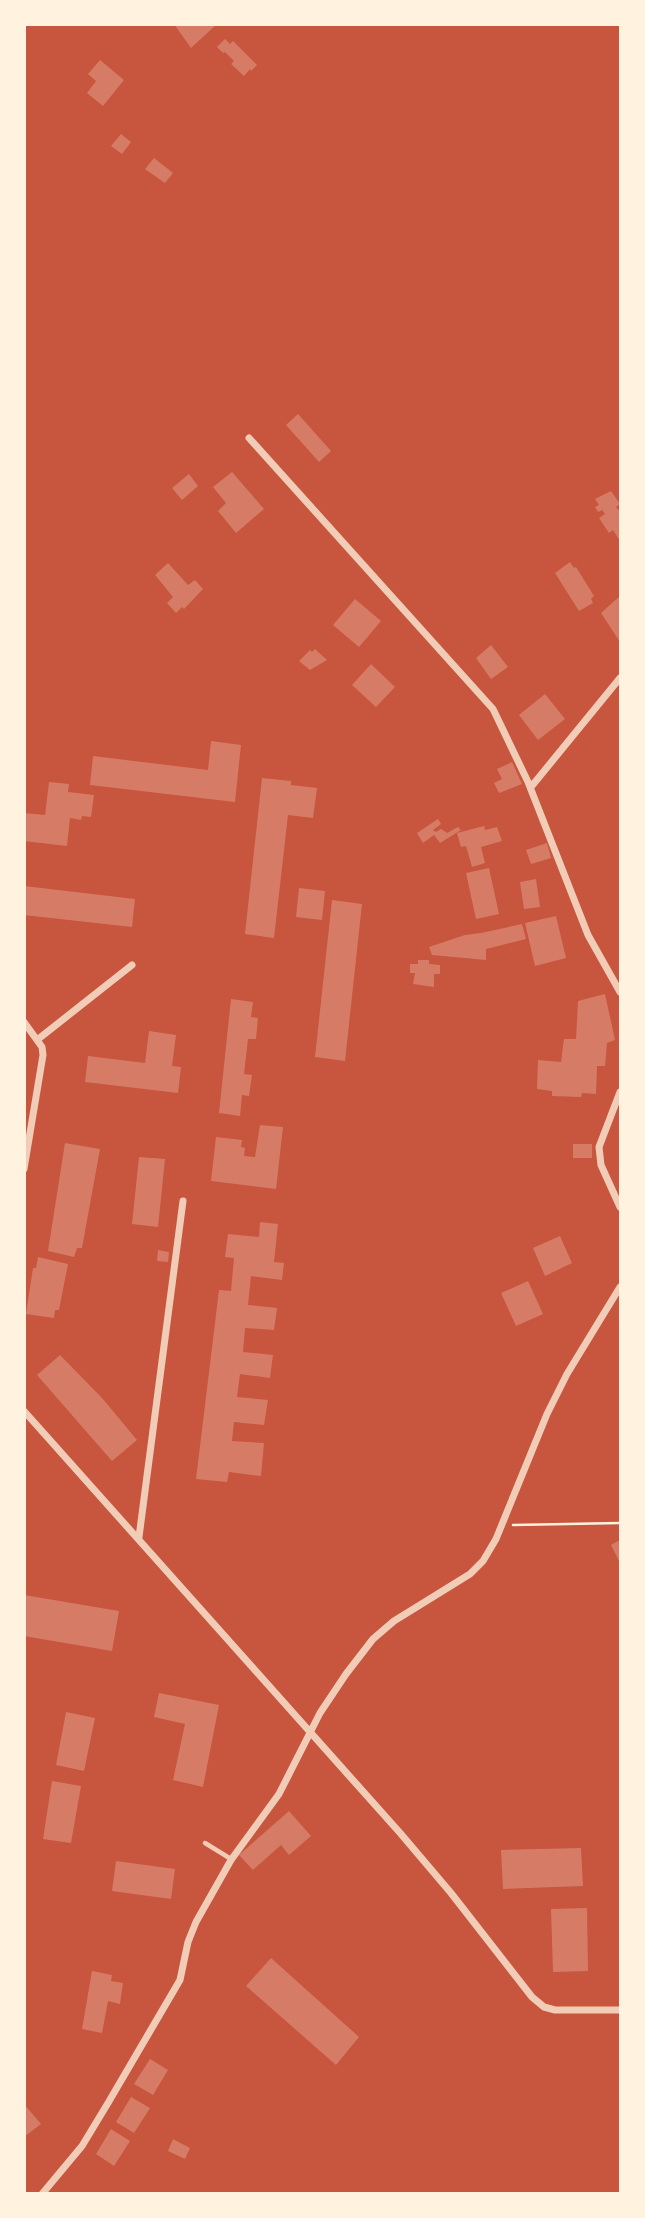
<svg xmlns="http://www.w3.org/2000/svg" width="645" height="2218" viewBox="0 0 645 2218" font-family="'Sofia Sans Condensed',sans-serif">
<rect width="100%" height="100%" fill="#c8553d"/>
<path fill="#d67c66" d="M174,24H217L191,48Z
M225,39L230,44L233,41L257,65L251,71L250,69L244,76L231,64L234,61L225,52L223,53L217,47Z
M100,60L124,80L103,106L87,93L96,81L88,74Z
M121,134L131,142L122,154L111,146Z
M154,158L173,173L165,183L145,169Z
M298,414L331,451L319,462L286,425Z
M232,472L264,509L236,533L218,511L226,503L213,487Z
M189,474L198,486L182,500L172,488Z
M611,491L620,504L616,507L620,512V541L613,530L609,533L599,518L605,514L602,510L598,512L595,507L599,505L595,499Z
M570,562L574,568L576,567L594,596L591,599L593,603L579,611L555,573Z
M168,563L188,585L195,580L203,589L184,609L182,607L176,613L167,603L173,597L155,575Z
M620,596V642L601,613Z
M355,599L381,621L359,647L333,625Z
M491,645L508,667L491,679L476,658Z
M315,649L327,660L310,670L299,661L310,650L312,652Z
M371,664L395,687L376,707L352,685Z
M545,694L565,719L538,740L519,715Z
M211,741L241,745L235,802L90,785L93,756L208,770Z
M512,762L522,784L499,793L494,783L502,779L497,769Z
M262,778L291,781V785L317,788L313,818L288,815L274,938L245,934Z
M49,782L69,784L68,792L94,795L91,817L82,816L81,820L70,818L67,846L24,841V813L45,815Z
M438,819L441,824L433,830L436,832L441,829L447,833L458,827L461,830L440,843L434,835L423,843L417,833Z
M484,826L485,830L497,827L502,841L481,847L485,863L472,867L466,846L461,847L457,833Z
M547,843L551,858L531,864L526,850Z
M489,868L499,914L476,919L466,873Z
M536,879L540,907L524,909L520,882Z
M24,886L135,899L132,927L24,915Z
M299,888L325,891L322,920L296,917Z
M332,900L362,904L345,1061L315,1057Z
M556,916L566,958L535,966L525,923Z
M522,924L526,939L486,949V960L432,955L429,947L465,935L481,933Z
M418,960H429V964L440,965V974H434V987L413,984L415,973H410V964H418Z
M605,994L615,1040L607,1043L605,1066H597L596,1094L582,1093L581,1097L552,1096V1091L537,1089L538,1060L561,1062L564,1039H576L578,1001Z
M231,999L253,1002L251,1017L258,1018L256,1039H248L244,1074L252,1075L249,1096L242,1095L240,1116L219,1113Z
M149,1031L176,1035L172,1066L181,1067L178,1093L85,1082L88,1056L145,1063Z
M260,1125L283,1127L276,1189L211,1181L216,1137L242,1140L241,1147L245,1148L244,1156L255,1157Z
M65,1143L100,1149L82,1248H77L74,1257L48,1251Z
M573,1144H592V1158H573Z
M139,1157L165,1159L158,1227L132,1224Z
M260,1222L278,1224L274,1262L284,1263L282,1280L251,1276L248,1305L277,1308L274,1330L245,1328L243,1352L273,1355L270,1378L240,1374L237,1397L268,1400L264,1425L234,1422L232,1441L264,1443L261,1476L229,1472L227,1482L196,1479L219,1290L231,1291L234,1258L225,1257L228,1234L259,1237Z
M560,1236L572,1263L545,1276L533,1248Z
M158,1250L169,1252L168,1262L157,1261Z
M38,1257L68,1264L59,1310H55L54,1318L26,1314L33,1268H36Z
M528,1281L543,1314L516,1326L501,1293Z
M60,1355L102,1398L137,1440L112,1461L37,1375Z
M620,1540V1563L611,1545Z
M24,1595L119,1611L112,1651L24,1636Z
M159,1693L219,1705L203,1787L173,1780L185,1724L154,1717Z
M66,1712L95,1718L84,1771L56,1765Z
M52,1781L81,1786L71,1843L43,1839Z
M289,1811L311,1836L289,1855L281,1845L253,1870L239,1855Z
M581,1848L583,1886L503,1889L501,1850Z
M116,1861L175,1869L171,1899L112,1891Z
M587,1908L588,1971L553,1972L551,1909Z
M271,1958L359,2037L336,2065L246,1986Z
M92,1971L112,1975L111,1981L123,1983L120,2004L108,2001L102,2033L82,2029Z
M150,2059L168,2070L153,2095L134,2084Z
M131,2097L150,2108L134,2133L116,2122Z
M24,2104L41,2124L24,2137Z
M111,2129L130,2141L114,2166L96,2154Z
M173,2139L190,2148L185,2159L168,2151Z"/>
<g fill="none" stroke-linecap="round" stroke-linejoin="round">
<path stroke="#fff3e0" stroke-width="2.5" d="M513,1525L620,1523"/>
<path stroke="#f1ccb7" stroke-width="4.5" d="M205,1843L231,1859"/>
<path stroke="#f1ccb7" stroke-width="7" d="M249,438L493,709L528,782L588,935L620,992
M531,787L620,678
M24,1022L42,1047L43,1055L24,1169
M37,1040L132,965
M620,1092L599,1147L601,1165L620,1207
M24,1411L401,1834L451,1893L532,1997L544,2007L555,2010H620
M139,1537L183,1201
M42,2194L82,2146L108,2103L180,1980L188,1942L196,1922L231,1860L279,1794L320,1713L346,1674L373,1639L394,1621L470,1574L483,1561L496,1539L547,1414L567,1374L620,1287"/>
</g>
<rect width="645" height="2218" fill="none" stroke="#fff3e0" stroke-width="52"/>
</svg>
